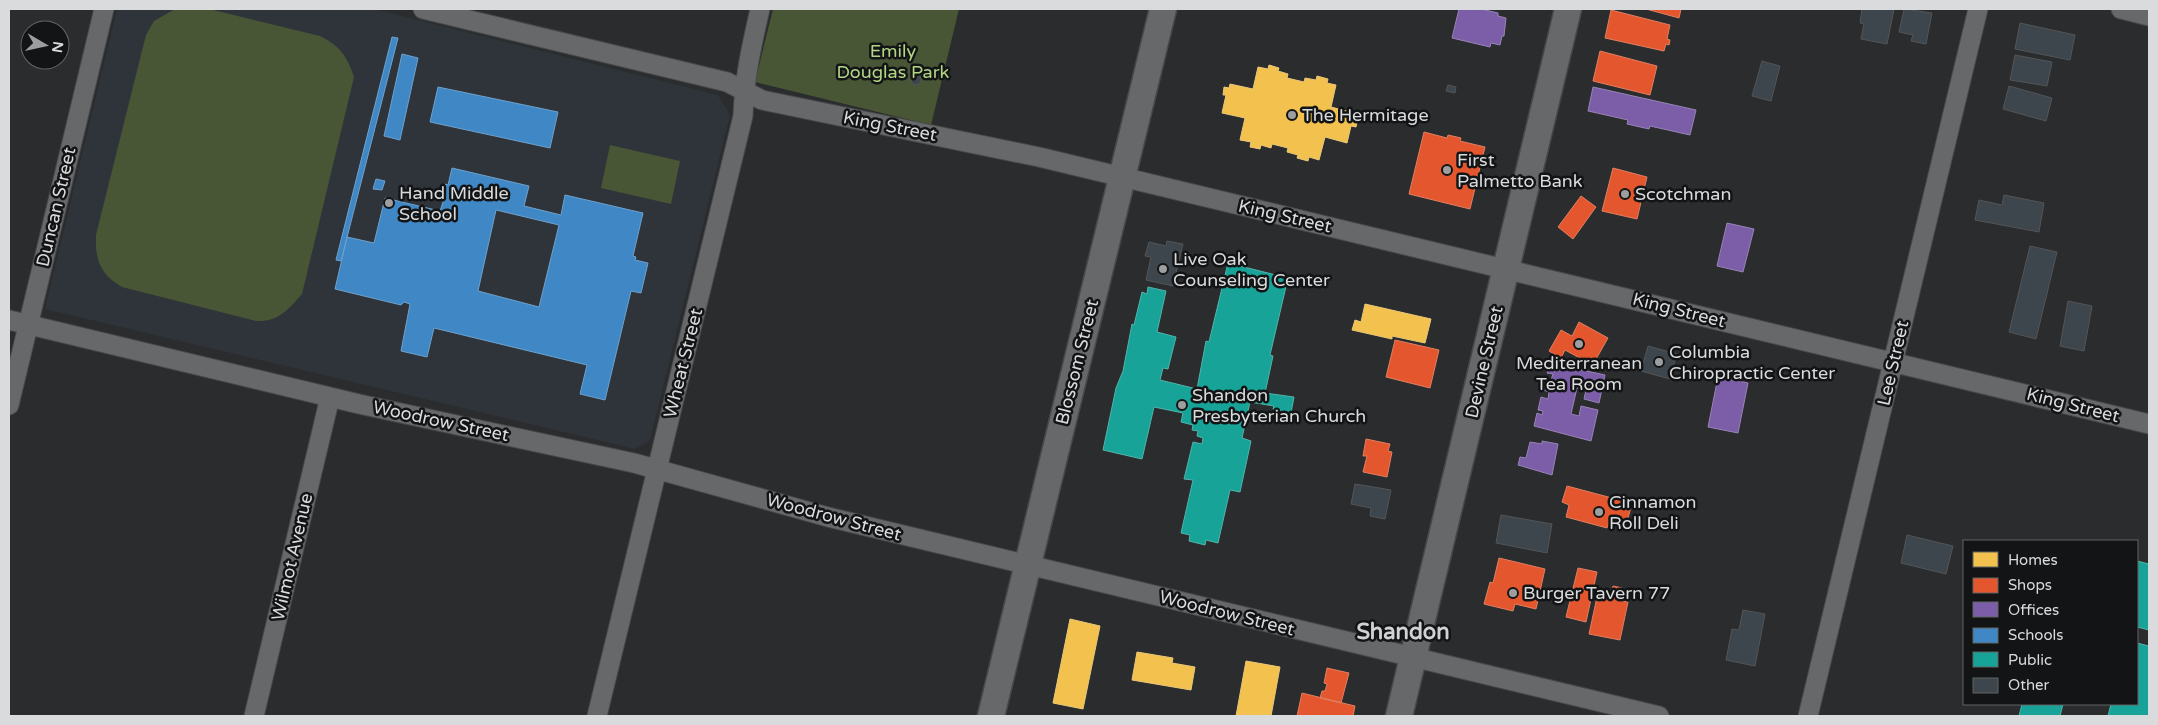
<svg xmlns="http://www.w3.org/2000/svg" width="2158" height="725" viewBox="0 0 2158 725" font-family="'Varela Round',sans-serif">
<rect width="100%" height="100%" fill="#2b2c2d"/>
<path fill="#2f343a" d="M117,9H374L718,95L730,115L650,440L635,449L45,309Z"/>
<path fill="#485636" d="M175,9H209L320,36C340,46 347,56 354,77L302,294C288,310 278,322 256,321L122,287C100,274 95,260 96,235L146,35L154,21Z
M773,9H959L931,125L755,82Z
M610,145L680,161L671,204L601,188Z"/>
<path fill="#f2c14e" stroke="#ebc979" d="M1269,65L1279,68L1278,71L1288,74L1287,78L1304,82L1305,78L1316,80L1317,76L1328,79L1327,83L1336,85L1331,107L1354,113L1353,117L1358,118L1356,127L1351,126L1347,143L1325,137L1319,160L1309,157L1308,161L1297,158L1298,155L1287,152L1288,148L1272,144L1271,148L1261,145L1260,149L1250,147L1251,142L1240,140L1245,118L1222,113L1226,95H1223L1224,87L1229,88L1230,84L1253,89L1258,67L1268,69Z
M1365,304L1431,319L1425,343L1392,336V339L1352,330L1355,320L1361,322Z
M1070,619L1100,626L1083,709L1053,703Z
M1137,652L1173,658L1172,663L1195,667L1191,690L1132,680Z
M1246,661L1280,667L1271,716H1236Z"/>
<path fill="#e4572e" stroke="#e17f62" d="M1646,9H1681L1679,18Z
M1611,10L1670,25L1667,39L1670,40L1669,45L1666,44L1664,51L1605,38Z
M1600,51L1657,66L1650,95L1593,81Z
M1424,132L1447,138L1448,135L1461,138L1460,141L1485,147L1470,209L1409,194Z
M1613,168L1647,177L1637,219L1602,211Z
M1581,196L1596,207L1573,239L1558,227Z
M1579,322L1608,338L1595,361L1591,359L1589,363L1565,350L1561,358L1549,351L1561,330L1572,336Z
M1395,340L1439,350L1430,388L1386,377Z
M1366,439L1390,444L1388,451L1392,452L1387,477L1363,472L1367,456H1363Z
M1567,486L1627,502L1626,505L1631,507L1627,522L1610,520L1607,528L1566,517L1569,505L1562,502Z
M1499,558L1545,569L1536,609L1515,604L1513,611L1484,604L1490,582L1493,583Z
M1578,568L1597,572L1586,622L1566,617Z
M1613,586L1622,588L1619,600L1628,602L1620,640L1589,634L1597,597H1599L1601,590L1612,592Z
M1327,668L1349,673L1341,703L1320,698L1322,691H1325L1327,684L1324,683Z
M1302,693L1355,706L1353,716H1297Z"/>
<path fill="#7b5ea7" stroke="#9884b7" d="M1459,9H1481L1498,13V16L1506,18L1504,36H1502L1500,45L1491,43L1490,47L1452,38Z
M1593,87L1696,110L1690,135L1650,126L1649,129L1627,124L1628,120L1588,111Z
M1727,223L1754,229L1743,272L1717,266Z
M1550,363L1605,375L1599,403L1584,399L1586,390L1577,388L1571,414L1579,416L1581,406L1598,410L1591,441L1534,426L1537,413L1542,415L1543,411L1538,410L1541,397L1548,399L1549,392L1543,390L1546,379L1551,380L1553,374L1547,373Z
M1718,377L1748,383L1738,433L1708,427Z
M1542,441L1558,444L1552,475L1518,465L1520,457L1526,458L1530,442L1542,444Z"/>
<path fill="#3f88c5" stroke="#6ea1cc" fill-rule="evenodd" d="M392,37L398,38L341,261L336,260Z
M402,54L418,58L400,140L384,136Z
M438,87L558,112L550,148L430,122Z
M452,168L529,186L524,206L561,215L565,195L643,213L633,256L636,257L635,260L648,263L641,293L631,291L605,400L580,394L587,365L434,328L427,357L401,351L410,304L404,302L401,305L335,289L347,237L374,243L385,198L440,211L445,196L443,195L445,184L448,185ZM496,210L559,225L539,307L478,291Z
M376,179L385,181L382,190L373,189Z"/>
<path fill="#17a398" stroke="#52b4ac" d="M1228,263L1288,278L1270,355L1273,356L1265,393L1294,397L1291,413L1273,409L1274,406L1250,402L1242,438L1251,441L1240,492L1230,490L1218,543L1206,540L1205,545L1189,541L1190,535L1181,533L1193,480L1184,479L1193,442L1202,444L1203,438L1197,436L1198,431L1192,430L1193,425L1181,422L1183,413L1154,407L1142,459L1103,450L1116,388L1123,371L1132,324L1134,325L1142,292L1147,294L1148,287L1166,291L1157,332L1176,337L1168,369L1163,368L1160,380L1197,389L1206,341L1209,342Z
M2137,561L2149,564V630L2137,627Z
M2137,643L2149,646V716H2108L2111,704H2137Z
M2022,704H2063L2060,716H2019Z"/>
<path fill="#3d454d" stroke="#545556" d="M1862,9H1894L1887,44L1861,39L1864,24L1860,23Z
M1904,9L1932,13L1926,44L1911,41L1913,35L1899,32Z
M2020,23L2075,35L2070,60L2015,49Z
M2015,55L2052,62L2047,86L2010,80Z
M1762,61L1780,66L1771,101L1752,96Z
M911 80a5 5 0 1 1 10 0a5 5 0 1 1-10 0Z
M1448,85L1456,87L1455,93L1446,91Z
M2009,86L2052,98L2046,121L2003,109Z
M2004,195L2044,203L2039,232L1975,220L1979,200L2002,205Z
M1167,241L1183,244L1173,286L1146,280L1151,257L1145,256L1149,242L1166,246Z
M2030,246L2057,252L2036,339L2009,332Z
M2068,301L2092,306L2084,351L2060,346Z
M1648,346L1677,354L1670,379L1641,371Z
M1355,484L1391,490L1385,519L1370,516L1371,508L1351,504Z
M1501,515L1552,524L1547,553L1496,543Z
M1907,535L1953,546L1946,574L1901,563Z
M1743,610L1765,614L1755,666L1726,660L1732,629L1739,630Z"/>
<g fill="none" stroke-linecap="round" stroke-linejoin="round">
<defs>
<path id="street" d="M423,9L727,82L762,100L1039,157L2149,424
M2121,9L2149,16
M9,320L359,404L634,463L828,517L1659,716
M9,405L104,9
M254,716L330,397
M597,716L743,116C744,79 752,44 760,9
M1808,716L1978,9"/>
<path id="secondary" d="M991,716L1163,9
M1399,716L1568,9"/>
</defs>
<use href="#street" stroke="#474849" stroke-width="21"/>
<use href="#secondary" stroke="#474849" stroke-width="29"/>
<use href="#street" stroke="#676869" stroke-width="19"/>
<use href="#secondary" stroke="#676869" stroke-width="26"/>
</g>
<g fill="#9d9e9f" stroke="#131415" stroke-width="2">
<circle cx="1292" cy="115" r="5"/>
<circle cx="1447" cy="170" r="5"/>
<circle cx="1625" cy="194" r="5"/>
<circle cx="389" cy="203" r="5"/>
<circle cx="1163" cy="269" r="5"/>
<circle cx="1579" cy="344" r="5"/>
<circle cx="1659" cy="362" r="5"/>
<circle cx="1182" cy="405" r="5"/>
<circle cx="1599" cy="512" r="5"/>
<circle cx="1513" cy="593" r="5"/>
</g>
<g text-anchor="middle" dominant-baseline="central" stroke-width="5" stroke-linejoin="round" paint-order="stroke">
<g font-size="18" fill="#b2d584" stroke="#131415">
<text x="893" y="51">Emily<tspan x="893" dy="21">Douglas Park</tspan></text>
</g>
<g font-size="18" fill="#dadbdc" stroke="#131415" text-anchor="start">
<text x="1302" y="115">The Hermitage</text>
<text x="1457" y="160">First<tspan x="1457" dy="21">Palmetto Bank</tspan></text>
<text x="399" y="193">Hand Middle<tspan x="399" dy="21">School</tspan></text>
<text x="1635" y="194">Scotchman</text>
<text x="1173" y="259">Live Oak<tspan x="1173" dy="21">Counseling Center</tspan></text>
<text x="1669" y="352">Columbia<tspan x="1669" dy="21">Chiropractic Center</tspan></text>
<text x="1579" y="363" text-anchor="middle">Mediterranean<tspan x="1579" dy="21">Tea Room</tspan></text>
<text x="1192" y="395">Shandon<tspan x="1192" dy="21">Presbyterian Church</tspan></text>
<text x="1609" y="502">Cinnamon<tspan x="1609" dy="21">Roll Deli</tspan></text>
<text x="1523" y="593">Burger Tavern 77</text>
</g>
<g font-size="18" fill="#dadbdc" stroke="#131415">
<text transform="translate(890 126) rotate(11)">King Street</text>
<text transform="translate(56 207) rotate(-77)">Duncan Street</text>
<text transform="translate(1285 216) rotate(13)">King Street</text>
<text transform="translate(1679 310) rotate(14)">King Street</text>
<text transform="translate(1077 362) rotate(-76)">Blossom Street</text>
<text transform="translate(1484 362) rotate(-77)">Devine Street</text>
<text transform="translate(683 363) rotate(-76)">Wheat Street</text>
<text transform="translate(1893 363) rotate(-77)">Lee Street</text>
<text transform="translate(2073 405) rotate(14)">King Street</text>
<text transform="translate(441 421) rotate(12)">Woodrow Street</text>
<text transform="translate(834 517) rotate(15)">Woodrow Street</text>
<text transform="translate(292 557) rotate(-77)">Wilmot Avenue</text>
<text transform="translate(1227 613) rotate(14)">Woodrow Street</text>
</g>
<g font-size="22" font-weight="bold" fill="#d0d2d5" stroke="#131415">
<text x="1403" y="632">Shandon</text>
</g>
</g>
<rect width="2158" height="725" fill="none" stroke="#dadbdc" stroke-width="20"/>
<rect x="1963" y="540" width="175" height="165" fill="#131415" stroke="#636465"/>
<rect x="1973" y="552" width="25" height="15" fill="#f2c14e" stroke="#636465"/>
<text x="2008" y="565" font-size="15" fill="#dadbdc">Homes</text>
<rect x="1973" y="578" width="25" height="15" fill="#e4572e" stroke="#636465"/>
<text x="2008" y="590" font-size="15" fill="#dadbdc">Shops</text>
<rect x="1973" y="602" width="25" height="15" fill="#7b5ea7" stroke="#636465"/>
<text x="2008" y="615" font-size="15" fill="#dadbdc">Offices</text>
<rect x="1973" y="628" width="25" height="15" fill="#3f88c5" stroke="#636465"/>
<text x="2008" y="640" font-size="15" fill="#dadbdc">Schools</text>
<rect x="1973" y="652" width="25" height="15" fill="#17a398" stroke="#636465"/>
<text x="2008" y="665" font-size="15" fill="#dadbdc">Public</text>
<rect x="1973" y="678" width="25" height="15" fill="#3d454d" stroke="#636465"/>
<text x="2008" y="690" font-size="15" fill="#dadbdc">Other</text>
<g transform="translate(45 45) rotate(99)"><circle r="24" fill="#131415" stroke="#636465"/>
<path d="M0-4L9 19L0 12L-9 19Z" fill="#9d9e9f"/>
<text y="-8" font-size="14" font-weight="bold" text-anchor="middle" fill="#dadbdc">N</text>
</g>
</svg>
